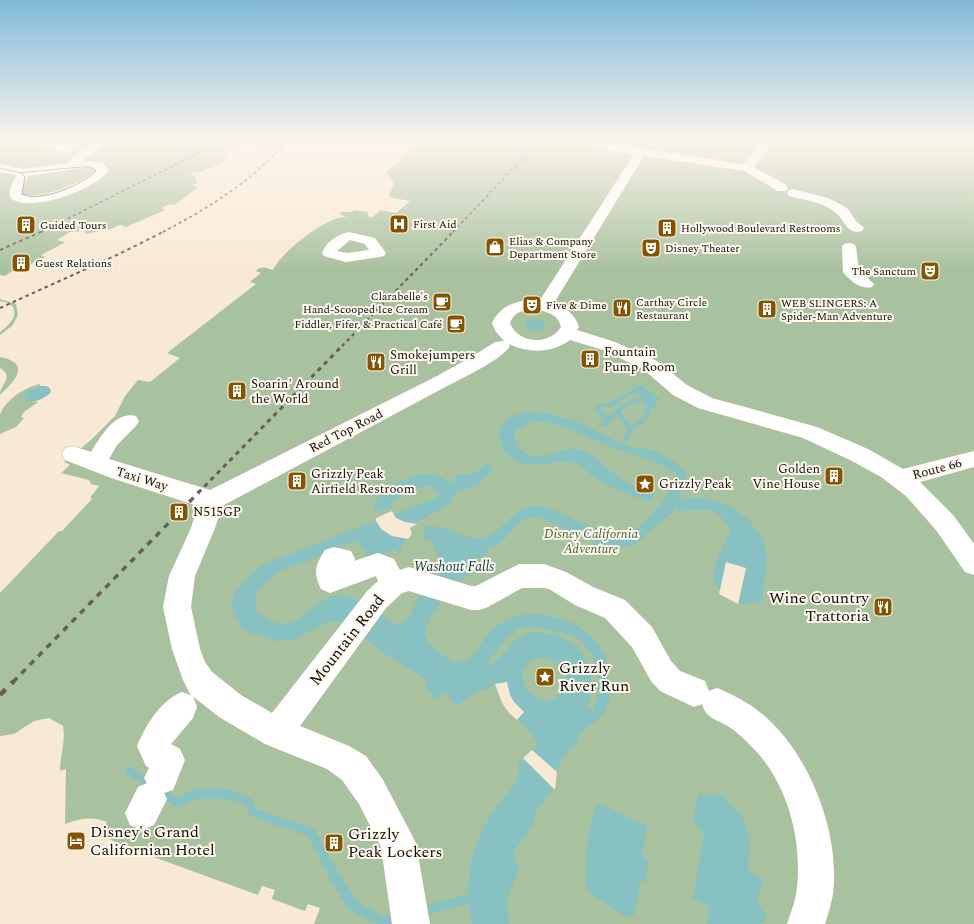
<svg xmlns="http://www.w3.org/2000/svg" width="974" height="924" viewBox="0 0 974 924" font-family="Spectral,serif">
<rect width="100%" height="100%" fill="#f8e9d4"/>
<path fill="#a8c19f" d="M0,142H241L225,155L218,156L227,158L218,165L198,173L194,172L190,176L195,175L197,184H193V186L199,187L174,205L169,204L162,208L165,210L126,227L121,225L116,226L115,228L85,234V231L70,232L57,240L65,242L64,243L41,255L45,257L22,269L17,268L5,276L0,275Z
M244,142H288L279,151L268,149L270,148H267L255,158L242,157H254L260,152H257L262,150L265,147Z
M420,142H974V924H314L320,908L308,904L305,911L272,899L275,890L262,886L258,895L137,851L99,835L107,822C93,816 79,818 65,824L66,769L60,771C60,755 66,742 63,726L49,718L34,721L14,734L0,736V593L59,531H62L92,499L90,498L99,486L91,484L89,480L61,473L70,465L64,462L91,440L115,416L125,396L138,380L150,382L180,358L167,353L256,284L250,282L261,273L256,271C261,265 267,268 273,270C280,253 328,215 346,217L340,214V212H350L355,210L367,212L369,217H373L380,210L396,213L410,201L393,198L389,195C398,176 391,186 387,171L401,159L400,157Z
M0,299L16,304L18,315L12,326L0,335V332C8,326 18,318 13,307L8,303L0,301Z
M0,357C32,363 15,381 0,395C0,384 15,377 0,368Z
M40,384V386L29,390L31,401L38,402L24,412L21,417L24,418L16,427L0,434C0,429 0,420 0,415C5,400 25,387 40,384Z"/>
<path fill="#87c1c2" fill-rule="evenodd" d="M536,319L543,321L545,325C542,333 532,331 526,326L527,321Z
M632,383L637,386L643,385L645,389L655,394V397L661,399L656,403L655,408L646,407L645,403L641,401L636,403L635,401L640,398L641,394L633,391L634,387Z
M40,386H46L50,388L51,392C44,399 34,404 25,400L24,396L29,390Z
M525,412L546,413L573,420L629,447L653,450L675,462L687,474L678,501L690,497L715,500L733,508L749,520L763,539L767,559L762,602L750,604H743L721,593L713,579L717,559L730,531C717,503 704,511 678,511L677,502L673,512L647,533L644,530L636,529C656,512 667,499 677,474C658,460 636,456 615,448C590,440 565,422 537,422C529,422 522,426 515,431C515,442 515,446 524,452C542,465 557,447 577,449C593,451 607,470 620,478C631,486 641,491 654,494L650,502C632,496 616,490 599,481C591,476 586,468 577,464C559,458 541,468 523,463C504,459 489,432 508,419C512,415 519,414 525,412Z
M486,461L493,469L479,484L454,494L450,504L408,527L406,538L399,553L393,549L371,561L364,556L367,550L359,546L356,541L329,551L314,559L281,570L260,588L255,598L257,613C301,645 306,596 341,595C356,595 385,618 398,626L409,618L417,600L438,576L436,570L440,561L431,540H423L425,525C432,527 439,527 446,529C456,532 466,538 478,538C501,538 510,509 531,506C548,504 573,520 588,526C596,529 604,531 612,532C625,536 637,526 647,533C644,537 640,542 636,544C609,554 569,531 545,520L536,517L523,519L501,543L489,548L483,558L478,557L472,560L469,567L471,572C465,577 458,581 453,586C441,600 430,617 424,634L433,648L455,664C461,661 470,659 474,654C479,649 482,642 486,636C494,626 510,617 523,615C556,611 597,627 607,662C608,666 608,672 608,677C609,685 611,696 608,704C604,719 587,726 577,737L580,739L567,753L555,771L553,789L535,813L534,823L513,853L519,868L507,900L509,924H472C464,894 468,860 482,832C486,823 491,813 497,805C507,792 525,779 518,762L535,749L538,743L523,724L509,713L502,703L495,684L487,689L478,691L456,706L446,692L436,699L425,686L428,681L381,651L348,625L340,621L326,623L293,640L274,641L242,629C239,623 233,615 232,609C229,590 253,573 266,563L433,499L439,494C436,490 433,487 428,486C420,486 398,496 391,502L392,508L375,512C375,509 375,505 375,503C379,490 412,474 425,474C434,474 444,478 451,483L458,474C473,475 479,474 486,461ZM537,627L571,635L581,641L593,656L600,688L593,710L586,707C588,702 591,697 592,693C593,689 592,684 591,680C589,657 578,642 556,635C548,633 536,631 528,633C509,640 505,657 488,666V663C495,653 509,631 521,628C526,627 532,627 537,627ZM543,657C560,661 574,678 560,694C537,721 499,663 543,657Z
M698,795H722L743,818L750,840L748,870L763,880L757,904L768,918L759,924H707L710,907L693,898L704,833L693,822Z
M598,803L647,826L642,856L649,860L645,882L641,881L634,915L626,917L587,891C586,858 585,834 598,803Z"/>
<path fill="#f8e9d4" d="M392,511L396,518L405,522L417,524L410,528L412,534L408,539L392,536L381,529L376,521V518Z
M726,562L746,568L738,604L719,594Z
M507,682L510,695L514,702L524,712L517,720L509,713L502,703L495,684Z
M532,750L557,772L555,790L523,758Z"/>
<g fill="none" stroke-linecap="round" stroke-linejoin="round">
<path fill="#87c1c2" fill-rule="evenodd" d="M633,389L636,391L635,392L613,406L602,407L601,408L602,411L609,416L622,404L636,400L638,401L639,402L638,403L626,406L621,412L628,423L631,425C643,420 642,417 646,407H650L651,408L647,419L641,425L633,429L627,441L625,442L622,440L628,429L624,425L617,415L611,421L610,423L608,424L605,426H601L600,425L605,420L604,418L597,413L595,408L599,404L610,403Z
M129,766L178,798L194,789H228L252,799L256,809L314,829L338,871L357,902L385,917L398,913L402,914L403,918L402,922L395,924H378L349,910L330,879L308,836L250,816L246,805L228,799H195L178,808L126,773L125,770L126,767Z
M475,892L479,893L480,897L479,901L475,902L420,917L416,916L415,912L416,908L420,907Z"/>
<defs>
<path id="minor" d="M46,142H62L61,144L71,147L73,149L67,152L45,147L44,145Z
M600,142L741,164C751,160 753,147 763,145L769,148L754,167L786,185L788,188L786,191H778L744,171L644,156L554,303C566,308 575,314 579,327L577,330L615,342L657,361L687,385L712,398L817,427L868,449L903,469L974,451V467L920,482L954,516L974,544V575L965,572L936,530L906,496L881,477L852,461L803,438L698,408L673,395L643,369L603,350L570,340C552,353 530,354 509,344L510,346C501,360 466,376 451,384L222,506L215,528L195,576L191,607L200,649L205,662L212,672L241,695L272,713L368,590L378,581L376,576L330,593L321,589C313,572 315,566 325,550L334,547L351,551L355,559L354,561L378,553L394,559L400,570L409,567L471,586H476L519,564H544L566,572L593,587L625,600L652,627L671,661L680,671L705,681L709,691L717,688C737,696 758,708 773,724C813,764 840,837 833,894C831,905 828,914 825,924H787C790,914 794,905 796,895C804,843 788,781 750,745C743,738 736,731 729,727C722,722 713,720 707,714C705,712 703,707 702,704L694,707L660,691L651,681L632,647L605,618L575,605L549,589L544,588H522L488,607L479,610H471L409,591L402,593L386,608L300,726L349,746L366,756L383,780L416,843L430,924H392L381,847L359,804L342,780L327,769L265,744L219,717L190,694L183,680L172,649L163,607L169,576L191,528L198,506L111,478L65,460L62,454L65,448L73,446L91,452C100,437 116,410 136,416L139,421L136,426L117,445L109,459L210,490L437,376L473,356L495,342L504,341L496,332L492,323C501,304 520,299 540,300L634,154L596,148L591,145L592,143ZM540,310C550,313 559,316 561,327C549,346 518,344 510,323C514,310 528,309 540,310Z
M96,144L100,145L102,147C96,154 87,154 82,162L91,161L103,163L109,170C96,189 38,210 16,201C13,200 10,199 10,195C8,189 14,181 16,175L0,172V164L23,169L69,163L77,152ZM91,167L97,170C84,182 40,201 22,194V190L28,176Z
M793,189L828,198L840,204L848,209L856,221L864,228L862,231C846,235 845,220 836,213C823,202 805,200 789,196L787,193L789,190Z
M349,232L375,238L386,253L384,256L379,257L346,262L324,256L322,253C327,241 337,235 349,232ZM350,240L365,244L369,250L347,253L337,251Z
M849,243L854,244L856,247L859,270L874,284L872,287C861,290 850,281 843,272L842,247L844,244Z
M182,692L193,696L197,707L193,718L171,744L180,749L185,760L173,790L164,793L167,799L154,825L142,830L130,825L125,813L138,787L147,783L144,778L149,768L146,766L137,746C146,725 160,701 182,692Z"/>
</defs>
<use href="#minor" stroke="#c7b8a4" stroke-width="1"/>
<use href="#minor" fill="#fff" fill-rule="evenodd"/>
<path stroke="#696054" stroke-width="1" d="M81,167H91L96,171C83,185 39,203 22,194L25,177L21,173Z
M0,168L21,173"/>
<path stroke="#696054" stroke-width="1.5" stroke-dasharray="3 3" stroke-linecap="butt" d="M41,232L189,158L213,142
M163,232C208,208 253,181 286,142
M453,232L524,157L535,142"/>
<path stroke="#696054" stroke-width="2" stroke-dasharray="3.5 3.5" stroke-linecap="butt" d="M0,250L43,231
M0,308L119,254L165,231
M342,346L454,231"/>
<path stroke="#696054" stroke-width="3" stroke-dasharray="4.5 4.5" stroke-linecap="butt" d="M198,493L343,345"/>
<path stroke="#696054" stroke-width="3.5" stroke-dasharray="6 6" stroke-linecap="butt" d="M13,682L199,492"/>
<path stroke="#696054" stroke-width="4.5" stroke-dasharray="8 8" stroke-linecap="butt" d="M0,695L14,681"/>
</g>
<linearGradient id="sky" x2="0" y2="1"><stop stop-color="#81b9d9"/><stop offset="0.52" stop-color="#fcf5ec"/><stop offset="1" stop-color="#fcf5ec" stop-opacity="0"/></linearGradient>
<rect width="974" height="272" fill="url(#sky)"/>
<defs>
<symbol id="hospital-square" viewBox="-11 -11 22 22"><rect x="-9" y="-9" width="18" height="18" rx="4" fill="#885300" stroke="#fef8ef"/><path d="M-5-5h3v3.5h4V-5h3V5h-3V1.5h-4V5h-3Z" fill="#fff"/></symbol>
<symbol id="building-square" viewBox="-11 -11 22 22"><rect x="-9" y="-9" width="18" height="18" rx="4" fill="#885300" stroke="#fef8ef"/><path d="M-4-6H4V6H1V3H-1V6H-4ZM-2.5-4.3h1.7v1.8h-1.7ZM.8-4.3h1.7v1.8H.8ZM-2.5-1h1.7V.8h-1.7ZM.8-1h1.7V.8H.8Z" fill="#fff"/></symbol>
<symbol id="shop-square" viewBox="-11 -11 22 22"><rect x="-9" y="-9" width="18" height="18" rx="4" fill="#885300" stroke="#fef8ef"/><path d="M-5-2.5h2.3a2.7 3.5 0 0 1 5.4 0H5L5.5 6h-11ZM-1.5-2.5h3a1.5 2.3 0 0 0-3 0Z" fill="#fff"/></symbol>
<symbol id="theatre-square" viewBox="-11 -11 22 22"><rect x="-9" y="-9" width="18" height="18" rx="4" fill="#885300" stroke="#fef8ef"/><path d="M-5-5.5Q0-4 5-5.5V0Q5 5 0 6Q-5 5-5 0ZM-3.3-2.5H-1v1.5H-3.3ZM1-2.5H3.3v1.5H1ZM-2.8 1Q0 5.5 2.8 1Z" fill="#fff"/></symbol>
<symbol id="cafe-square" viewBox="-11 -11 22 22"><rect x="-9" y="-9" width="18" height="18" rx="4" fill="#885300" stroke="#fef8ef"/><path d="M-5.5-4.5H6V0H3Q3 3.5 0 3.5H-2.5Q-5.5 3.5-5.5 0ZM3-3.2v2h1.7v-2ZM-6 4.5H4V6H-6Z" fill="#fff"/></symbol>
<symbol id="restaurant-square" viewBox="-11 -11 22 22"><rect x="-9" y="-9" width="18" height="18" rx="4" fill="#885300" stroke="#fef8ef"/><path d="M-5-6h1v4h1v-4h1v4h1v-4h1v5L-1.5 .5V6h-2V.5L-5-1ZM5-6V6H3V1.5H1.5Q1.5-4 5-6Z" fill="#fff"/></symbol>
<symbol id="sight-square" viewBox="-11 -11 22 22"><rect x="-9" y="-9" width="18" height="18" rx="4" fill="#885300" stroke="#fef8ef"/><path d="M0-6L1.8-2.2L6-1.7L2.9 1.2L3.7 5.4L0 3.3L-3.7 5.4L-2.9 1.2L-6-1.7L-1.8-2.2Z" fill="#fff"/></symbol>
<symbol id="hotel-square" viewBox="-11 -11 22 22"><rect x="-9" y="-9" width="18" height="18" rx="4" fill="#885300" stroke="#fef8ef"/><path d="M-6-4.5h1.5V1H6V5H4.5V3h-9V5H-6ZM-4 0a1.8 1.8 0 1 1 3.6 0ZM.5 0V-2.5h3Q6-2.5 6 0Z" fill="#fff"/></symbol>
</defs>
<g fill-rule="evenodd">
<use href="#hospital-square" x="388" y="213" width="22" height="22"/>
<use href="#building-square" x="15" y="214" width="22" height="22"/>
<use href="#building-square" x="656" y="217" width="22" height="22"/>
<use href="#shop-square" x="484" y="236" width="22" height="22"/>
<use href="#theatre-square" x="640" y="237" width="22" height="22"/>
<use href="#building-square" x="10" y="252" width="22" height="22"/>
<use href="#theatre-square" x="919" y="260" width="22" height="22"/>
<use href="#cafe-square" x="431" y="291" width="22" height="22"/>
<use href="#theatre-square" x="521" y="294" width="22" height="22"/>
<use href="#restaurant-square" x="611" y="297" width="22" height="22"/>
<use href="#building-square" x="756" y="298" width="22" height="22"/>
<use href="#cafe-square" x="445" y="313" width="22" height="22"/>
<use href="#building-square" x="579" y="348" width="22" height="22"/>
<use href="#restaurant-square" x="365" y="351" width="22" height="22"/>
<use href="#building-square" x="226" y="380" width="22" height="22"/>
<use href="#building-square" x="823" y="465" width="22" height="22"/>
<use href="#building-square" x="286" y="470" width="22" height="22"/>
<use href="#sight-square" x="634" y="473" width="22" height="22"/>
<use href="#building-square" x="168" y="501" width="22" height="22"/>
<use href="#restaurant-square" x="872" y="596" width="22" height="22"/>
<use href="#sight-square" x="534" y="666" width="22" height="22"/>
<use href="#hotel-square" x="65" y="830" width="22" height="22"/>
<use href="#building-square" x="323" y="832" width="22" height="22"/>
</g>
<g text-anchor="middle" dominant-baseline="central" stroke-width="4" stroke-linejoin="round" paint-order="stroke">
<g font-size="11" fill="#110c06" stroke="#fef8ef" text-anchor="start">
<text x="413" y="224">First Aid</text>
<text x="40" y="225">Guided Tours</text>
<text x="681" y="228">Hollywood Boulevard Restrooms</text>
<text x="509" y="241">Elias &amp; Company<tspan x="509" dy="13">Department Store</tspan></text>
<text x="665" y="248">Disney Theater</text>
<text x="35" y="263">Guest Relations</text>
<text x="916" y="271" text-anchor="end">The Sanctum</text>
<text x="428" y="296" text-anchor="end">Clarabelle's<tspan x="428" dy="13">Hand-Scooped Ice Cream</tspan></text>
<text x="636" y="302">Carthay Circle<tspan x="636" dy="13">Restaurant</tspan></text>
<text x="781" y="303">WEB SLINGERS: A<tspan x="781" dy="13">Spider-Man Adventure</tspan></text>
<text x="546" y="305">Five &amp; Dime</text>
<text x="442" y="324" text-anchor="end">Fiddler, Fifer, &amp; Practical Café</text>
</g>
<g font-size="13" fill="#110c06" stroke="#fef8ef" text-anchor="start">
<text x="604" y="352">Fountain<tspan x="604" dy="15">Pump Room</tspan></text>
<text x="390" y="355">Smokejumpers<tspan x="390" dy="15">Grill</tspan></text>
<text x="251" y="384">Soarin' Around<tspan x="251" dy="15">the World</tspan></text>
<text x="820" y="469" text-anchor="end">Golden<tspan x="820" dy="15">Vine House</tspan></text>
<text x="311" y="474">Grizzly Peak<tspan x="311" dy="15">Airfield Restroom</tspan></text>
<text x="659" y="484">Grizzly Peak</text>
<text x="193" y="512">N515GP</text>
</g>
<g font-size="13" fill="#110c06" stroke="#fef8ef">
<text transform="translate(346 431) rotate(-27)">Red Top Road</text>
<text transform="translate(937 469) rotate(-15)">Route 66</text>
<text transform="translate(142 479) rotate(17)">Taxi Way</text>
</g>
<g font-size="13" font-style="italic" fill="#3c612d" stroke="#fef8ef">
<text x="591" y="534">Disney California<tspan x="591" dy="15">Adventure</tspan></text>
</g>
<g font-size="14" font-style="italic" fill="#023c3d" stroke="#fef8ef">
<text x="454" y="566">Washout Falls</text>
</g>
<g font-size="16" fill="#110c06" stroke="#fef8ef" text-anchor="start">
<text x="869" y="598" text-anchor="end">Wine Country<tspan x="869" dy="18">Trattoria</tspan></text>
<text x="559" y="668">Grizzly<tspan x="559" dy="18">River Run</tspan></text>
<text x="90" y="832">Disney's Grand<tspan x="90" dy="18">Californian Hotel</tspan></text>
<text x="348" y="834">Grizzly<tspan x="348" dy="18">Peak Lockers</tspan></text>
</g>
<g font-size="16" fill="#110c06" stroke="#fef8ef">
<text transform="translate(347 640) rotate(-52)">Mountain Road</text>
</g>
</g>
</svg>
